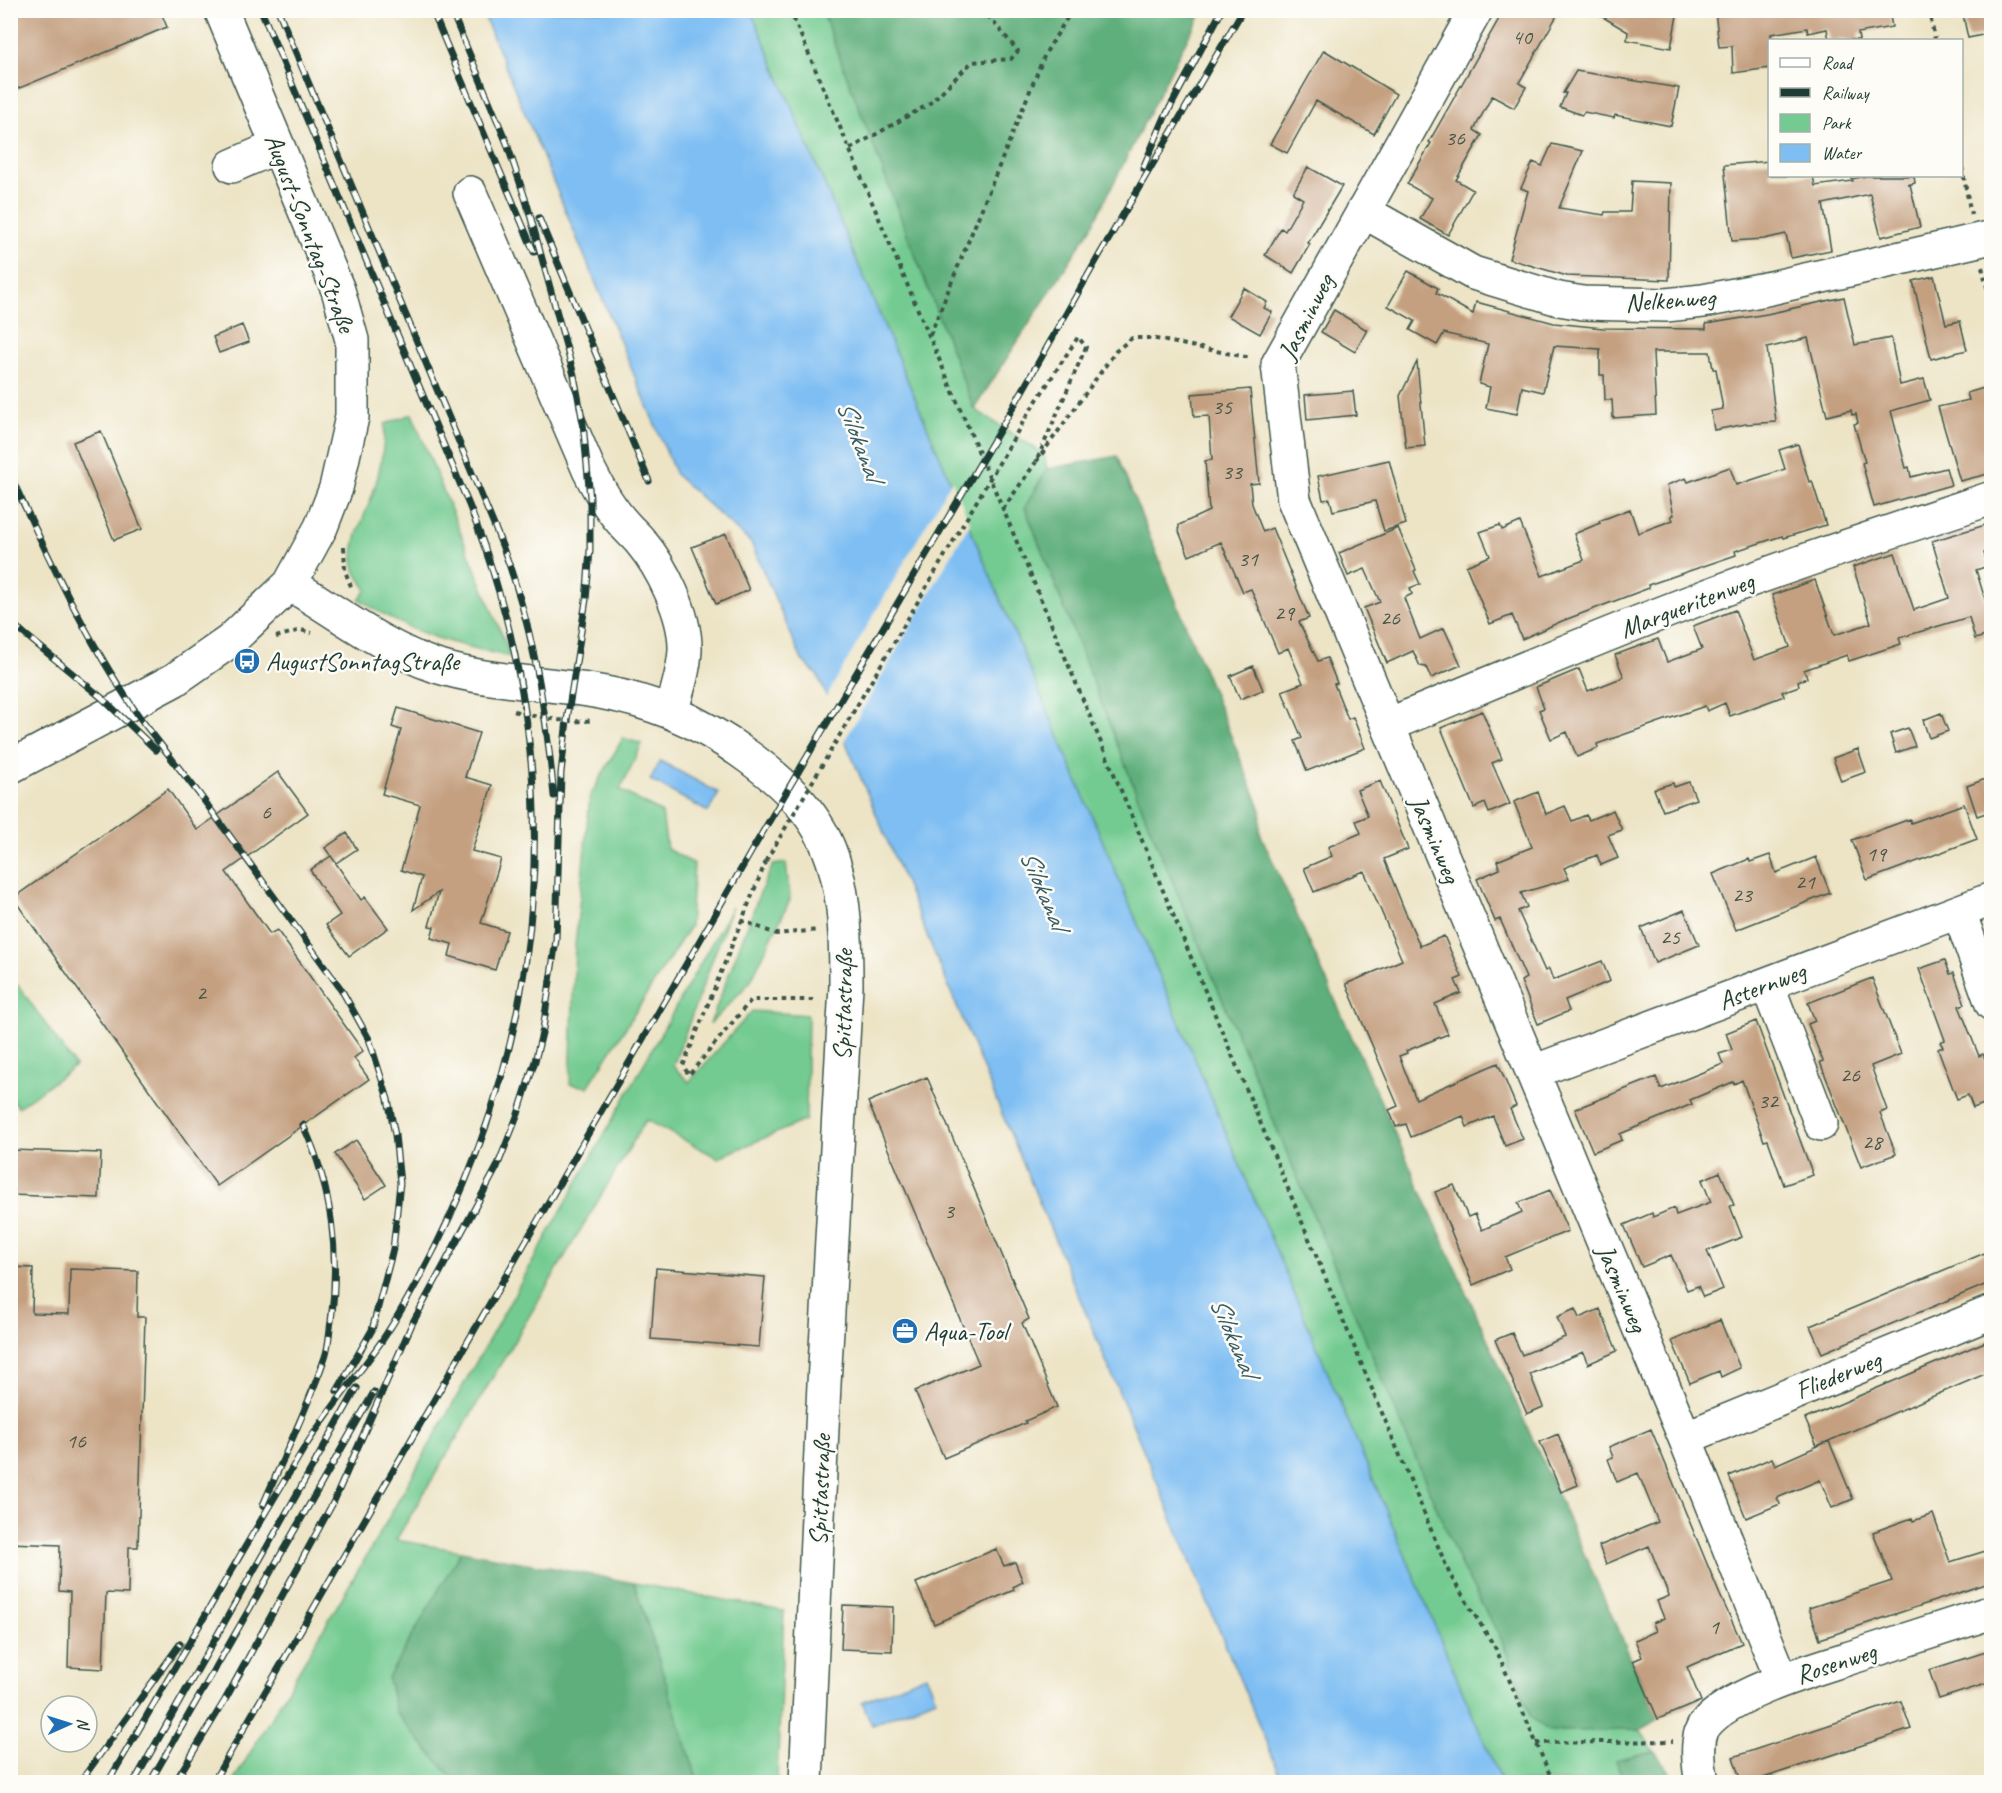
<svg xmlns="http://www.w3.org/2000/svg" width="2002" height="1793" viewBox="0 0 2002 1793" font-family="Caveat,sans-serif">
<rect width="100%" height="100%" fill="#fdfcf7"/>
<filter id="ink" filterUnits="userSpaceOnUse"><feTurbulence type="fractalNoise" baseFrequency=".0167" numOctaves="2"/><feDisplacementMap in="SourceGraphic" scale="12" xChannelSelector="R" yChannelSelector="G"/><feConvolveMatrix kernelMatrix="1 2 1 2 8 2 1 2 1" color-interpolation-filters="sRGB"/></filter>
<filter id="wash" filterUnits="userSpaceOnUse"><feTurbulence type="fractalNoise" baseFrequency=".008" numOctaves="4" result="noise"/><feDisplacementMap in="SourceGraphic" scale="24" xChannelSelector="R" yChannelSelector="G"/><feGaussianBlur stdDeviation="1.35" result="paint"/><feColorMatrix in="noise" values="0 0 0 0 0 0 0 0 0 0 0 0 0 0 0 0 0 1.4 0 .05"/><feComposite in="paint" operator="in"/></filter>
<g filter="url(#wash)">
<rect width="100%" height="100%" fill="#ede4c6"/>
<path fill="#73cb91" stroke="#498462" stroke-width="1.5" d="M751,11H822L974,409L1044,454L1047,469L1025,507L1148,823L1462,1568L1502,1641L1531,1717L1549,1731L1640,1730L1654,1751L1616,1760L1624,1782H1501Z
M412,414L511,657C454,644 408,634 359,599L367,590C360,580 352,569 353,556C354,534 366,513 373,493C381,470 384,448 385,424Z
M623,738L642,744L620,790L662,813L667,849L694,864L690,926L588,1087L570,1084L575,946L590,796Z
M786,863L790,900L750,982L710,1024L759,895L773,865Z
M732,907L673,1066L689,1082L752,1011L808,1015L806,1120L718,1158L646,1120L396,1540L461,1551L388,1678L396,1713L456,1782H233L379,1535Z
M18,985L75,1066L18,1107L11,1097L10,991Z
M634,1583L784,1611L777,1782H698Z"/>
<path fill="#5eaf7b" stroke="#3e7658" stroke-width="1.5" d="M822,11H1203L1181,50L1091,228L974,409Z
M1117,456L1261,810L1260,833L1652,1705L1658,1719L1640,1730L1549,1731L1531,1717L1502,1641L1462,1568L1148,823L1025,507L1047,469Z
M461,1551L634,1583L698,1782H456L396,1713L388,1678Z
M1654,1751L1678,1782H1624L1616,1760Z"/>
<path fill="#7ebef3" stroke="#4e7e94" stroke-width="1.5" d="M482,11H751L1501,1782H1283L818,676L802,660L751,543L676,475Z
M660,761L719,793L708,812L650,780Z
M926,1675L936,1698L872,1725L862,1702Z"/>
<path fill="#ede4c6" d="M952,480L970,523L843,743L825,699Z"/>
<g id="blocks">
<path fill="#c4a081" d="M10,10H160L167,27L10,92Z
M1504,10H1560L1519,83L1526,87L1514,108L1492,96L1474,130L1482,135L1456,180L1473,190L1448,235L1420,219L1432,198L1407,184L1431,143L1429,142Z
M1591,10H1678L1671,48L1627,40L1628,32Z
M1715,10H1889L1892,27L1858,33L1859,40H1829L1827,29L1808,33L1807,28L1771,34L1770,68L1733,73L1732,46L1719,47Z
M1962,10H1992V33L1968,38Z
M1324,50L1396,94L1374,134L1316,101L1287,153L1270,144Z
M1576,71L1679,88L1671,126L1615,115L1614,118L1584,112L1582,115L1560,107L1566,93H1563Z
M1552,144L1583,151L1559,208L1604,215L1605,212H1630L1632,181L1671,183L1669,280L1567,276L1509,259L1528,191L1521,188L1533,162L1542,166Z
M1770,161V176H1813L1815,186L1853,181L1852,179L1866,176H1914L1915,183L1908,185L1910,184L1920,227L1881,237L1870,194L1823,204L1831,250L1791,258L1786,234L1764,239L1732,241L1724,165Z
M1308,167L1342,186L1308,243L1310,244L1293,273L1265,255L1281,228L1285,231L1303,199L1293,193Z
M1408,271L1438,288L1436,293L1473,314L1476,302L1554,323L1603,328L1706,329V324L1767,314L1844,297L1855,345L1891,338L1900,385L1924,379L1930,400L1891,411L1906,468L1909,467L1911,477L1946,468L1951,485L1874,507L1862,463L1865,462L1854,424L1858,423L1856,414L1852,415L1851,410L1827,416L1808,338L1767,348L1776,422L1746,424L1714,430L1711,411L1723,409L1716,369H1713L1710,352H1653L1656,415L1613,418L1612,400H1605L1604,375H1600V349L1554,346L1543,392L1522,387L1517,414L1486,408L1490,387L1479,384L1488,344L1444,333L1437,345L1410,330L1415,321L1388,306Z
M1934,276L1946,324L1960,321L1967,350L1931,359L1913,281Z
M1244,288L1267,302L1264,308L1272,312L1260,334L1228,316Z
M1334,310L1367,330L1355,352L1321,332Z
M242,325L249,342L219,353L213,337Z
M1417,362L1425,446L1406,448L1400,396Z
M1984,388L1992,414V473L1960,481L1938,407L1969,400L1967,393Z
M1250,389L1259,483L1250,484L1252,504L1263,532L1272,528L1309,618L1299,622L1318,661L1327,658L1337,683L1334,684L1348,719L1353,717L1365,748L1307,771L1295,741L1302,738L1282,691L1303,683L1288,648L1278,653L1251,589L1243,592L1221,542L1189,556L1178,529L1179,528V525L1209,511L1205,461L1212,460L1209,416L1194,417L1192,394Z
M1353,391L1356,415L1307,420L1305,395Z
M101,431L142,529L114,540L73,442Z
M1798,444L1809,482L1812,481L1826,525L1783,538L1782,536L1735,551L1736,555L1648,585L1649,588L1562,621L1522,639L1512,615L1490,624L1466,566L1490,556L1480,532L1500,525L1502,530L1520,522L1542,576L1584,560L1574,534L1600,523L1599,521L1630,509L1638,533L1673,520L1671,516L1674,515L1667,485L1686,478L1688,482L1730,467L1736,485L1785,469L1779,450Z
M1389,460L1406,524L1384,531L1375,501L1333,511L1330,499L1323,500L1318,476Z
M1992,523V550L1984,553L1988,566L1976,570L1992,622V634L1975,639L1969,617L1899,638L1901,644L1849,661L1847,655L1804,670L1807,678L1798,681L1799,686L1782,692L1784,696L1730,716L1725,703L1707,711L1705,706L1597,744L1598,748L1577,757L1567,732L1551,739L1539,710L1544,708L1536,687L1579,669L1588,691L1624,677L1615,655L1658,639L1667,662L1702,649L1693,626L1735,610L1754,660L1790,647L1772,595L1815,580L1834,635L1871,623L1853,567L1895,553L1914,610L1949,598L1932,541Z
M1398,528L1416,570L1414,571L1420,584L1410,588L1412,594L1404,598L1420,639L1444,628L1461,665L1431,678L1426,667L1420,666L1413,651L1387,663L1364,608L1380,602L1365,569L1348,576L1339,553Z
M726,534L749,590L716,604L692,547Z
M1253,666L1263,690L1240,699L1230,676Z
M398,708L479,733L465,777L492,785L472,851L501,859L481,923L507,931L495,970L449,956L452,944L431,938L434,927L429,926L439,892L413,910L422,877L401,870L420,805L382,794L401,730L392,727Z
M1482,711L1502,759L1492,763L1510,804L1489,813L1485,803L1474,808L1441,728Z
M1941,713L1948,731L1929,738L1923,720Z
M1908,728L1915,746L1896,753L1890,734Z
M1858,749L1866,772L1841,781L1833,758Z
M278,772L308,813L226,872L270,934L277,930L363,1051L354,1058L369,1079L217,1186L13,898L168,789L197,830Z
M1988,778L1992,788V811L1977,816L1967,786Z
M1380,781L1408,849L1384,859L1404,909L1420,946L1444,936L1462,977L1455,980L1461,993L1435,1004L1448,1034L1406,1051L1407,1053L1399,1056L1416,1099L1498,1063L1516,1106L1510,1109L1523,1139L1505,1146L1493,1116L1467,1127L1463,1116L1411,1137L1406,1124L1396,1127L1389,1110L1398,1106L1346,984L1402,960L1364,871L1314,892L1304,868L1332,856L1328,847L1361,833L1356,821L1368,816L1357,790Z
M1689,782L1696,799L1663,811L1654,789L1673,783L1674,787Z
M1538,792L1546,814L1565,806L1572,821L1586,815L1589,820L1613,810L1622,830L1608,835L1618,858L1601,865L1597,855L1564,868L1569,879L1521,893L1527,907L1518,911L1545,971L1549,969L1553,980L1602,961L1610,981L1565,1000L1569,1011L1538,1024L1521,981L1526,978L1500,919L1495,921L1477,879L1500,869L1497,861L1532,847L1514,802Z
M1964,804L1977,839L1867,880L1852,840L1910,819L1911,823Z
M347,833L357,849L336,863L325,848Z
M1770,855L1776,873L1816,857L1830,893L1736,930L1713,874L1749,859L1750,862Z
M331,856L361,900L365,897L388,928L349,956L326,925L340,915L310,870Z
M1684,910L1699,945L1655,963L1641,928Z
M1945,960L1950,974L1954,973L1965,1004L1959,1006L1979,1056L1983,1054L1992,1076V1101L1973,1108L1968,1095L1957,1099L1938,1049L1943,1047L1940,1042L1945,1040L1919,969Z
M1872,978L1901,1054L1871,1066L1887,1110L1880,1113L1896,1154L1861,1167L1820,1062L1823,1061L1808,1024L1815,1021L1808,1003Z
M1756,1021L1813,1175L1784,1185L1768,1140L1764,1141L1742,1080L1734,1084L1733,1082L1690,1100L1692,1104L1620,1134L1622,1140L1593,1152L1575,1109L1656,1077L1661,1089L1723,1064L1719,1054L1732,1050L1726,1033Z
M927,1077L1029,1319L1022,1323L1057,1407L1025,1421L1026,1423L944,1458L915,1391L979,1364L868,1102Z
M356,1140L386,1185L365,1199L335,1154Z
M10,1150L101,1153L99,1198L10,1195Z
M1720,1172L1734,1205L1730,1206L1742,1237L1707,1251L1723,1289L1703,1297L1698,1286L1687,1290L1671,1255L1642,1267L1624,1225L1652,1213L1653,1217L1674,1208L1676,1215L1711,1202L1702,1180Z
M1454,1185L1468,1217L1475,1214L1482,1230L1522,1212L1518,1203L1550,1190L1568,1231L1505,1257L1510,1269L1473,1285L1435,1192Z
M1992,1250V1282L1822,1353L1810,1326Z
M10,1267L33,1268L32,1313L69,1314L70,1269L138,1271L137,1317H145L138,1547H129L128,1594L106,1593L103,1669L68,1667L70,1592L59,1591L60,1545L10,1543Z
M656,1268L765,1277L759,1347L651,1339Z
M1575,1309L1579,1318L1600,1309L1617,1351L1588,1364L1583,1352L1530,1374L1543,1407L1527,1414L1495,1340L1512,1333L1522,1355L1565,1337L1557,1317Z
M1720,1320L1740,1368L1721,1377L1719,1371L1690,1383L1672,1341Z
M1992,1339V1371L1817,1446L1805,1419Z
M1651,1429L1720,1595L1742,1643L1687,1667L1701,1701L1658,1719L1633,1661L1642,1657L1635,1640L1656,1631L1653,1623L1664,1618L1657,1601L1669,1596L1649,1546L1606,1564L1599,1546L1658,1522L1638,1473L1617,1482L1608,1459L1613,1457L1609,1447Z
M1558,1434L1578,1485L1561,1492L1540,1442Z
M1829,1441L1853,1499L1832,1508L1820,1480L1777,1498L1780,1504L1746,1518L1729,1476L1772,1458L1775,1465Z
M1933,1514L1950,1562L1992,1549V1582L1820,1639L1809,1608L1892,1581L1873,1532L1912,1518L1913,1521Z
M996,1549L1004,1566L1015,1562L1023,1582L1013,1587L1014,1590L934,1624L916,1583Z
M843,1605L893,1607L892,1651L841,1649Z
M1992,1650V1682L1939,1699L1929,1670Z
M1901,1701L1911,1729L1751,1782H1741L1733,1757Z"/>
</g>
</g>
<g filter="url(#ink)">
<use href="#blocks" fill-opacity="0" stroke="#3e564a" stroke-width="1.5"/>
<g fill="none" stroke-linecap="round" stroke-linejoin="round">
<defs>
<path id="minor" d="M1476,10L1278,364L1294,500L1685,1438L1782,1680
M232,166L278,146
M470,193L589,470C599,490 609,508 624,524C629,530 635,535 640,541C662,567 686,615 685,650C684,671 677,692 671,712
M1363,211L1473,273L1559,299L1583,303L1666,305L1703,301L1771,288L1992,237
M290,584C337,612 383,648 436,666C490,683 549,682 605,693C627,697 650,704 670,712C719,732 788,779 816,824C846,870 846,934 846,986L824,1384L806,1782
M1388,725C1493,682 1597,637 1704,597C1799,561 1895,530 1992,498
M10,767L174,680L230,641L290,584L321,527L336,488L352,417V340L338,290L221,10
M1959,912L1992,1004
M1767,984L1821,1124
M1533,1072L1992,899
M1685,1438L1992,1312
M1702,1782C1699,1768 1695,1737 1705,1725C1730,1692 1822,1667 1862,1654C1905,1640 1948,1626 1992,1612"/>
</defs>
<use href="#minor" stroke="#3e564a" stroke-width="36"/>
<path stroke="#3e564a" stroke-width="4" stroke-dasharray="4.5 4.5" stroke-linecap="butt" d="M790,10L1003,509L1450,1575L1496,1649L1553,1782
M1929,10L1935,40
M850,149L929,104L972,62L1011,59L1018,51L983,10
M1962,167L1971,215
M1982,267L1992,307
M930,335L1045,54L1072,10
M1026,417L1078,337L1086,347L1036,462L1116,351L1132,338H1151L1251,358
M1003,509L1036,462
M344,547L345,571L352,589
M276,637L301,630L312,633
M514,711C532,717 574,724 592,720
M766,861L683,1066L689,1075L751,1000H817
M741,920L776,934L819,930
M1536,1743L1673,1741"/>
<use href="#minor" stroke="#fff" stroke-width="33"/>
<defs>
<path id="rail" d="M278,10L498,535C533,621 545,705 554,796
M432,10L534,252
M451,10L508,146
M1143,168L1165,117L1222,10
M539,218L649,481
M10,475C50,560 88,645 143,722L200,795L341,989L369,1039L388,1099L395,1135L400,1183L393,1249L372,1330L337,1391
M10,622L102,698L156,750
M263,1505C284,1456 308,1407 325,1357C329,1346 329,1333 331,1321C340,1255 332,1186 303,1125
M80,1782L180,1644
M108,1782C173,1672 236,1560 303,1450C326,1413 356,1378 381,1342C394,1323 406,1302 417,1282C551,1037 573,766 469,505L261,10
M134,1782L357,1388
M150,1782L374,1392
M175,1782L225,1700L334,1501L412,1324L497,1167L518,1114L535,1061L543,1029L556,940L561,773L567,720L586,600L590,550V498L583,423L574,375L527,204L505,138
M213,1782L751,852L1012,409L1100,254L1243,10"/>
</defs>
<use href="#rail" stroke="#1f3d34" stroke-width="7"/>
<use href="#rail" stroke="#fdfcf7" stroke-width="4.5" stroke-dasharray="14" stroke-linecap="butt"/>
<path stroke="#3e564a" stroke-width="4" stroke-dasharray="4.5 4.5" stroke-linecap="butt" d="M766,861L1026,417"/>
</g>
</g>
<defs>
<symbol id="bus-disc" viewBox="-11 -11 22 22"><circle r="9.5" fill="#1f6fb2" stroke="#fdfcf7"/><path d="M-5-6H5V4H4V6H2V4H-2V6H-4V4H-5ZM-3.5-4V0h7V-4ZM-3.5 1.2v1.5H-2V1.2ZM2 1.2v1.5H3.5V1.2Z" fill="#fff"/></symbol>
<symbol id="office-disc" viewBox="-11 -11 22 22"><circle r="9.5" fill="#1f6fb2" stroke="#fdfcf7"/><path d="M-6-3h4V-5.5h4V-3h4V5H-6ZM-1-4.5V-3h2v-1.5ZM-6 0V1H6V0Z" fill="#fff"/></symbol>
</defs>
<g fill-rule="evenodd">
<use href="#bus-disc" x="232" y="646" width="30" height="30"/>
<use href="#office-disc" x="890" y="1316" width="30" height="30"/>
</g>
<g text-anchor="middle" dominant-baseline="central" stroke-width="5" stroke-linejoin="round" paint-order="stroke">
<g font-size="22" fill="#485647">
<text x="1522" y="37">40</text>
<text x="1455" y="138">36</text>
<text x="1222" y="407">35</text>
<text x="1232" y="472">33</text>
<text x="1248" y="559">31</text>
<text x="1284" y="613">29</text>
<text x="1390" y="618">26</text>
<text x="266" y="812">6</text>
<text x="1876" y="854">19</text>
<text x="1805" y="882">21</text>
<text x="1742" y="895">23</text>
<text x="1670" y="937">25</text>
<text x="201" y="993">2</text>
<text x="1850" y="1075">26</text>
<text x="1768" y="1101">32</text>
<text x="1872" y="1142">28</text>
<text x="949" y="1211">3</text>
<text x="76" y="1441">16</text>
<text x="1714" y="1627">1</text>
</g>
<g font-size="26" fill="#1f3d34" stroke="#fdfcf7">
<text transform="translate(310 233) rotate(69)">August-Sonntag-Straße</text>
<text transform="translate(1670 300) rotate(-4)">Nelkenweg</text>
<text transform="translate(1306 317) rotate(-63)">Jasminweg</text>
<text transform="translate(1687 605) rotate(-21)">Margueritenweg</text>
<text transform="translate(1435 839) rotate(67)">Jasminweg</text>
<text transform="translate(1762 986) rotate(-21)">Asternweg</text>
<text transform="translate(843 1005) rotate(-89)">Spittastraße</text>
<text transform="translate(1622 1288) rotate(67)">Jasminweg</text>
<text transform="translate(1838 1375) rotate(-22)">Fliederweg</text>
<text transform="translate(820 1490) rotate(-88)">Spittastraße</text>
<text transform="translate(1836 1663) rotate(-18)">Rosenweg</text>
</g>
<g font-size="26" fill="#1f3d34" stroke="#fdfcf7" text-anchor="start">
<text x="266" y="661">AugustSonntagStraße</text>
<text x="924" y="1331">Aqua-Tool</text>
</g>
<g font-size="27" font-style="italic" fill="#375d64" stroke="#fdfcf7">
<text transform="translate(860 440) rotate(69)">Silokanal</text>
<text transform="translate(1044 889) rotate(67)">Silokanal</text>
<text transform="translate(1234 1336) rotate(67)">Silokanal</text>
</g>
</g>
<rect width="2002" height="1793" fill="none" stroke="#fdfcf7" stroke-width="36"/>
<rect x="1768" y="39" width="195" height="138" fill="#fdfcf7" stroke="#a4b0a9" stroke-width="1.5"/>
<rect x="1780" y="58" width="30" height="9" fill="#ffffff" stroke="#a4b0a9" stroke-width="1.5"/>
<text x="1822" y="69" font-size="18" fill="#1f3d34">Road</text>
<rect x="1780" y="88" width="30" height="9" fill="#1f3d34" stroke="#a4b0a9" stroke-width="1.5"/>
<text x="1822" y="99" font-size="18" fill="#1f3d34">Railway</text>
<rect x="1780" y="114" width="30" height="18" fill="#73cb91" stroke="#a4b0a9" stroke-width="1.5"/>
<text x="1822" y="129" font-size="18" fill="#1f3d34">Park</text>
<rect x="1780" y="144" width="30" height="18" fill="#7ebef3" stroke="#a4b0a9" stroke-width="1.5"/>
<text x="1822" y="159" font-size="18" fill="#1f3d34">Water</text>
<g transform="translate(69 1724) rotate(87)"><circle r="28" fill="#fdfcf7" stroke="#a4b0a9" stroke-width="1.5"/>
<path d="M0-4.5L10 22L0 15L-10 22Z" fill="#1f6fb2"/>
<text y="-9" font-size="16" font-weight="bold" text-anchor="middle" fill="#1f3d34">N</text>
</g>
</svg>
